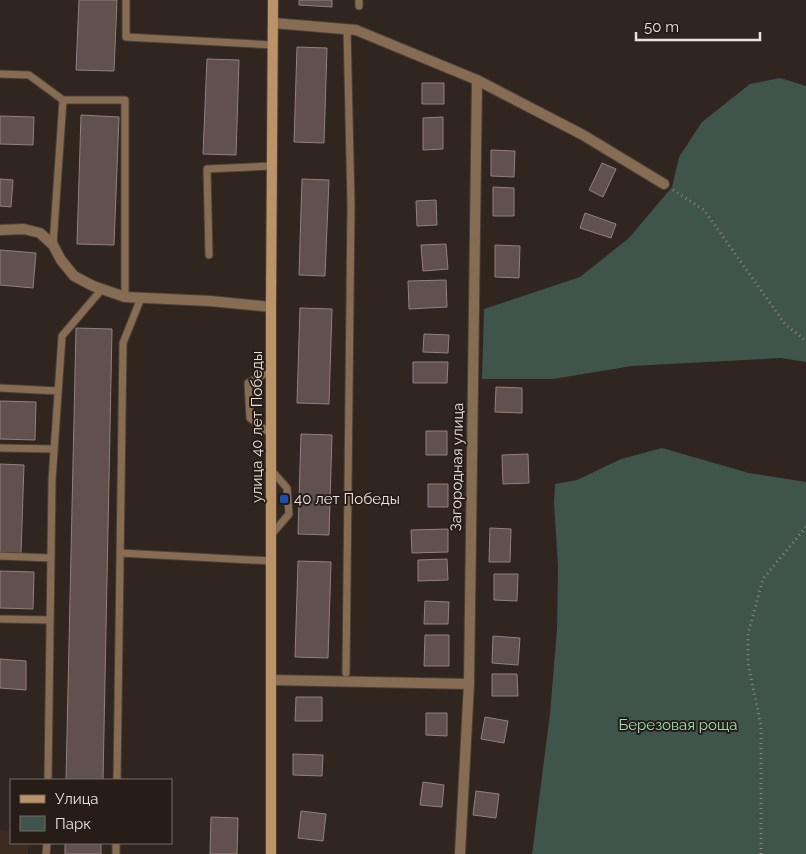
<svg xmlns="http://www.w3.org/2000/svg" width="806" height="854" viewBox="0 0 806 854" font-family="Raleway,sans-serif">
<rect width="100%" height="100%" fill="#31251f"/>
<path fill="#3c2b21" d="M0,830L11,831V843H28V854H0Z"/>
<path fill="#3f544a" d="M780,78L806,86V362L781,358L632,366L553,379H482L484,309L580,277L629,238L672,187L679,157L702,122L750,84Z
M662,448L749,473L806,482V854H532L550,714L557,629L558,566L554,503L555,484L577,480L621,459Z"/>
<path fill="#60514f" stroke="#91807e" d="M79,0H117L114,71L76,70Z
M299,0H332V7L299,5Z
M297,47L327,48L324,143L294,142Z
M207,59L239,60L236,155L203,154Z
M422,83H444V104H422Z
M81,115L119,117L114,245L77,244Z
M0,116L34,117L33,145L0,144Z
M443,117V149L423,150V118Z
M491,150L515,151L514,177L491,176Z
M602,163L616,169L603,197L589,190Z
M0,179L13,180L11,207L0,206Z
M302,179L329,180L325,276L299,275Z
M493,187L514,188V216H493Z
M436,200L437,225L417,226L416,201Z
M585,213L616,224L611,238L580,228Z
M446,244L448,269L423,271L421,245Z
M495,245L520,246L519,278L495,277Z
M0,250L36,253L33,288L0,285Z
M446,280L447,307L409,309L408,281Z
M300,308L332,309L329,404L297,403Z
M76,328L112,329L103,780H66Z
M424,334L449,335L448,353L423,352Z
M413,362H448L447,383H413Z
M496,387L522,388V413L495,412Z
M0,401L36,402L35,440L0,439Z
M426,431H447V455H426Z
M301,434L332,435L329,535L298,534Z
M528,454L529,483L503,484L502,455Z
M0,464L24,465L21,553L0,552Z
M428,484H448V507H428Z
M490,528L511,529L510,562H489Z
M448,529V552L412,553L411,530Z
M447,559L448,580L418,581V560Z
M298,561L331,562L328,658L295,657Z
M0,571L34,572L33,609L0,608Z
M494,574H518L517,601L494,600Z
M425,601L449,602L448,624H424Z
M425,635H449V666H424Z
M493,636L520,638L518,665L492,663Z
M0,659L26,661V690L0,688Z
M492,674H517L518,696H492Z
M296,697H322V721H295Z
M426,713H447V736L426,735Z
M485,717L508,721L504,743L481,739Z
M293,754L323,755L322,776L293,775Z
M423,782L444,785L442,807L420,805Z
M476,791L499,794L496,818L473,815Z
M301,811L326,814L323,841L298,838Z
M211,817L238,818L237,854H210Z
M65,843H101V854H65Z"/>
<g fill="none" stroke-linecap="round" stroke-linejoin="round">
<defs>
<path id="lane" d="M126,0V37L273,45
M359,0V6
M0,74L29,75L63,100H125V297
M53,245L63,100
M209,255L207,169L272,166
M0,388L58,391
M272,435L250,418L248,383L272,370
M0,448L54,449
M272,534L289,514L287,488L272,471
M120,553L271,561
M0,556L51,558
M0,619L50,620
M346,673L351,205L347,29
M48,780L52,480L62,336L102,289
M117,780L123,343L141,298
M46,854L47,843
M116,854V843"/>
<path id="street" d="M273,23L356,30L477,80L583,135L664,184
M0,230L24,229L40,233L53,245L61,260L74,276L93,286L125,297L210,301L271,307
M271,680L469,684
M460,854L469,684L477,80"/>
<path id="secondary" d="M271,854V307L273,0"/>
</defs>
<use href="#lane" stroke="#4b403a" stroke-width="9"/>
<use href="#street" stroke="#4b403a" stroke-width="12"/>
<use href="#secondary" stroke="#4b403a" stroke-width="12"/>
<path stroke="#8f8580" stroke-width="3" stroke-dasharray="1 4" stroke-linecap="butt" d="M673,190L704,210L785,324L806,341
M761,854V726L748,663V634L763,579L806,527"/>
<use href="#lane" stroke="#866c52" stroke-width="7"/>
<use href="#street" stroke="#866c52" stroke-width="10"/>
<use href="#secondary" stroke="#bb9368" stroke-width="10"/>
</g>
<rect fill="#1a4fb4" stroke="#271c16" stroke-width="2" x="279" y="494" width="10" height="10" rx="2.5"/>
<g text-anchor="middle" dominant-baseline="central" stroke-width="4" stroke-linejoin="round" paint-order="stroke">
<g font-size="15" fill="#ebe3df" stroke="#271c16">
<text transform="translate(257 427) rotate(-90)">улица 40 лет Победы</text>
<text transform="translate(457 467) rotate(-89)">Загородная улица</text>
</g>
<g font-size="15" fill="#ebe3df" stroke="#271c16" text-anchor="start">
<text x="294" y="499">40 лет Победы</text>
</g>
<g font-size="15" fill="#9cdfc0" stroke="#271c16">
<text x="678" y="725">Березовая роща</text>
</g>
</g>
<rect x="10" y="779" width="162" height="65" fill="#271c16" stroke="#756c66"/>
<rect x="20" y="795" width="25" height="8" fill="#bb9368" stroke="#756c66"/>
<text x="55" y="804" font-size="15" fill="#ebe3df">Улица</text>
<rect x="20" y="816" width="25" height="15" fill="#3f544a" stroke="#756c66"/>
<text x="55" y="829" font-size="15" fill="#ebe3df">Парк</text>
<path d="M636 32v8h124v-8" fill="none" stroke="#ebe3df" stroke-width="2.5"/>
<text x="644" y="32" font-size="15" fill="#ebe3df" stroke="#271c16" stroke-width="4" paint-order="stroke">50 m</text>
</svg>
